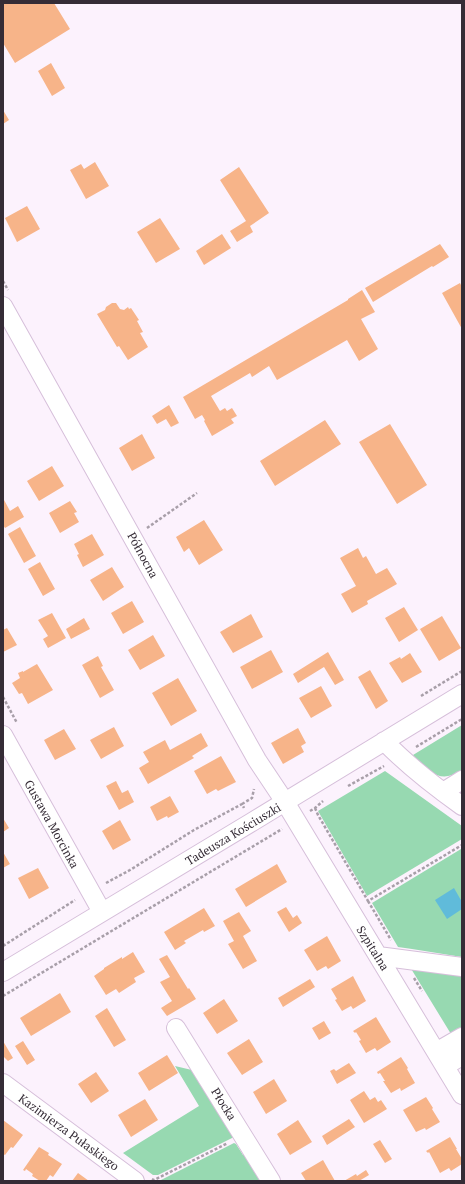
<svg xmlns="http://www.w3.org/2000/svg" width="465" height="1184" viewBox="0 0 465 1184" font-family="'PT Serif',serif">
<rect width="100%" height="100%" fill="#fcf2fd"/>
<path fill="#97d9b1" d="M462,725V770C439,785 430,771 414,757L413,755Z
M385,771L462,826V839L367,896L318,811Z
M461,849L462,851V957L412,949L398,947L372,903Z
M410,967L462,974V1027L451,1034Z
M175,1066L196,1071L236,1136L158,1175H153L123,1153L199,1106Z
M234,1143L236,1144L243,1155L247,1153L265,1181H159Z"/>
<path fill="#60bbda" d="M454,888L462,902V909L447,919L435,900Z"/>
<path fill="#f7b489" d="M5,3H54L70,29L15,63L3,43V4Z
M51,63L65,88L52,96L38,71Z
M3,110L9,120L3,124Z
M95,162L109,186L86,199L70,170L81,164L84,169Z
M239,167L269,213L250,226L253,232L237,242L230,231L246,221L220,180Z
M27,206L40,229L17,242L5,218Z
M160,218L180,249L156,263L137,232Z
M222,234L231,248L204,265L196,251Z
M440,244L449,257L433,267L432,266L373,302L365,288Z
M460,283L462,287V329L442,293Z
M362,290L375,312L361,319L378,349L359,361L347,340L277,380L269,366L252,377L250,373L211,396L220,411L225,408L227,411L232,408L237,416L231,419L234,423L212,436L204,421L205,420L202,415L195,419L183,397L348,300V299Z
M112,303H116L120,309L124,310L128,307L129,309L131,308L139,320L137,321L143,332L140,333L148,347L128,360L119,346L117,347L97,314L105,310L106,307Z
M169,405L179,423L171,427L166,419L157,424L152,416Z
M325,420L341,444L275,486L260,461Z
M390,424L427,485L397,504L359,442Z
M142,434L155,458L132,471L119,448Z
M52,466L64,486L39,501L27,481Z
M3,498L10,511L18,506L24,517L5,528L3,525Z
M70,501L77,512L74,513L79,522L60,533L49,513Z
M204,520L223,550L199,565L189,548L184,552L176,537Z
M20,527L36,556L24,563L8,534Z
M92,534L104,555L83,567L77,555L79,554L74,544Z
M358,548L363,558L366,556L376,574L387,568L397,584L367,601L368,604L352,613L341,594L356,586L340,558Z
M40,562L55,589L43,596L28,569Z
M112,567L124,587L103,601L90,580Z
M132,601L144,622L123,634L111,613Z
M404,607L418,630L399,642L385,618Z
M52,613L66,638L48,648L43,639L48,636L38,620Z
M251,614L263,637L233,653L220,632Z
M442,616L461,648L439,661L420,629Z
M84,618L90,629L71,639L66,629Z
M7,628L17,645L3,652V630Z
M153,635L165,656L140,670L128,650Z
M271,650L283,672L252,689L240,667Z
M328,652L344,680L335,685L324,667L298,683L293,674Z
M410,653L422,672L402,683L389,663L400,657L401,659Z
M98,656L103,666L101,667L114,690L100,698L82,665Z
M37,664L53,690L28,704L22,693L19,694L12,683L20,678L18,673L23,671V672Z
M370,670L388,701L376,709L358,677Z
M178,678L197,711L171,726L152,693Z
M321,686L332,706L311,718L299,698Z
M114,727L124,746L101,759L90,740Z
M298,728L306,743L301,746L304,752L283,764L271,743Z
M64,729L76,749L55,760L44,740Z
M201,733L208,746L192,756L194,758L148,784L139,768L149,762L143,752L165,740L170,750Z
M221,756L236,782L218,791L216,789L207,794L194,771Z
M116,781L122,793L128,790L134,802L119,810L106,786Z
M170,796L179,812L168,818L167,816L157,821L150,807Z
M3,818L9,828L3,832Z
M120,820L131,840L113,850L102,831Z
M3,852L10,864L3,868Z
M277,864L287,882L246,907L235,889Z
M38,868L49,888L29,899L18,878Z
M286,907L293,918L297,915L302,923L289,932L277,912Z
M204,908L215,926L204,932L203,930L184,941L186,943L175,950L164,932Z
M239,912L251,931L243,936L257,961L243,969L228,944L234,941L223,921Z
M327,936L341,961L328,969L326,966L317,971L304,950Z
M133,952L145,972L134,978L136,982L119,993L116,989L106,995L94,976L104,969V968L122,957V959Z
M167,955L188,989L189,988L196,999L167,1016L161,1008L172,1001L160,982L170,977L159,959Z
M353,976L366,1001L353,1009L351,1006L342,1011L335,1000L337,999L331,989Z
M310,979L315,987L283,1007L278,998Z
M60,993L71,1012L31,1036L20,1018Z
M224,999L238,1021L217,1034L203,1013Z
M107,1008L126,1040L114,1047L95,1016Z
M376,1017L391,1042L377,1051L375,1048L366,1053L359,1041L361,1040L356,1032L355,1033L353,1031Z
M324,1021L331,1033L319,1040L312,1028Z
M249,1039L263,1062L242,1075L227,1053Z
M3,1041L13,1058L8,1061L3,1056Z
M23,1041L35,1060L27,1065L15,1046Z
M167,1055L178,1073L149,1091L138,1073Z
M401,1057L408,1068L407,1069L415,1083L401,1091L400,1088L391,1093L383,1081H385L380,1073L378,1074L377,1072Z
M349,1063L356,1073L337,1084L330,1071L334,1069L336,1071Z
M96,1072L109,1091L91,1103L78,1084Z
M274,1079L287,1101L266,1114L253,1092Z
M364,1091L370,1100L375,1097L378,1102L381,1100L387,1109L364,1123L350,1100Z
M426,1097L433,1108L432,1109L440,1122L426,1130L425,1128L416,1132L403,1110Z
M145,1099L158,1120L131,1137L118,1115Z
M349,1119L355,1127L327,1145L322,1136Z
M3,1120L23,1135L13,1148L11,1147L5,1155L3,1154Z
M298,1120L312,1142L290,1155L277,1134Z
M450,1137L457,1149H456L462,1159V1164L451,1171L449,1168L440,1173L429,1152L428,1153L426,1151Z
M380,1140L392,1159L385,1163L373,1144Z
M39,1147L49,1153L48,1155L62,1164L53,1177L50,1175L46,1181H40L32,1176L33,1174L26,1169L25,1171L23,1170Z
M323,1160L335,1181H306L301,1173Z
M366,1170L369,1175L359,1181H344L356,1174L357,1176Z
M78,1173L89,1181H72Z"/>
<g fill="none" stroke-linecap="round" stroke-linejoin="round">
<defs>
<path id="minor" d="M3,306L257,760L285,802L462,1095
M3,735L102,912
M384,741C407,765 434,786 462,806
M443,792L462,780
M378,956L462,967
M3,972L252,822L462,694
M176,1028L271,1181
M436,1052L462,1037
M445,1066L462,1056
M3,1083L135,1181"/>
</defs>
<use href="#minor" stroke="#d6bfda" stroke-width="20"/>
<path stroke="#a89fa9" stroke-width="2.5" stroke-dasharray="3 2" stroke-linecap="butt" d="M3,281L8,290
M147,528L197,493
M421,696L462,671
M3,697L17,723
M416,747L462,719
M348,786L384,766
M242,804L252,798L254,789
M315,808L318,815L368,901L462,845
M310,811L315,808L323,801
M106,883L130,870L194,830L242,804L244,808
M368,901L391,940
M3,946L75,900
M414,978L422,991
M3,996L282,829
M152,1179L154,1180L228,1143"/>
<use href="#minor" stroke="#fff" stroke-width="18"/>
</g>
<g text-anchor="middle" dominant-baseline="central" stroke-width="3" stroke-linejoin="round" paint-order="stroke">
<g font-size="12" fill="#352c36" stroke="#fff">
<text transform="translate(143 555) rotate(61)">Północna</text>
<text transform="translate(52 824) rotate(61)">Gustawa Morcinka</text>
<text transform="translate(233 834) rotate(-31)">Tadeusza Kościuszki</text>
<text transform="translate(373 948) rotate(58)">Szpitalna</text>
<text transform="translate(224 1104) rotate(58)">Płocka</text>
<text transform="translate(69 1132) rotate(36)">Kazimierza Pułaskiego</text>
</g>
</g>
<rect width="465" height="1184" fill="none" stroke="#352c36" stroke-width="8"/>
</svg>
